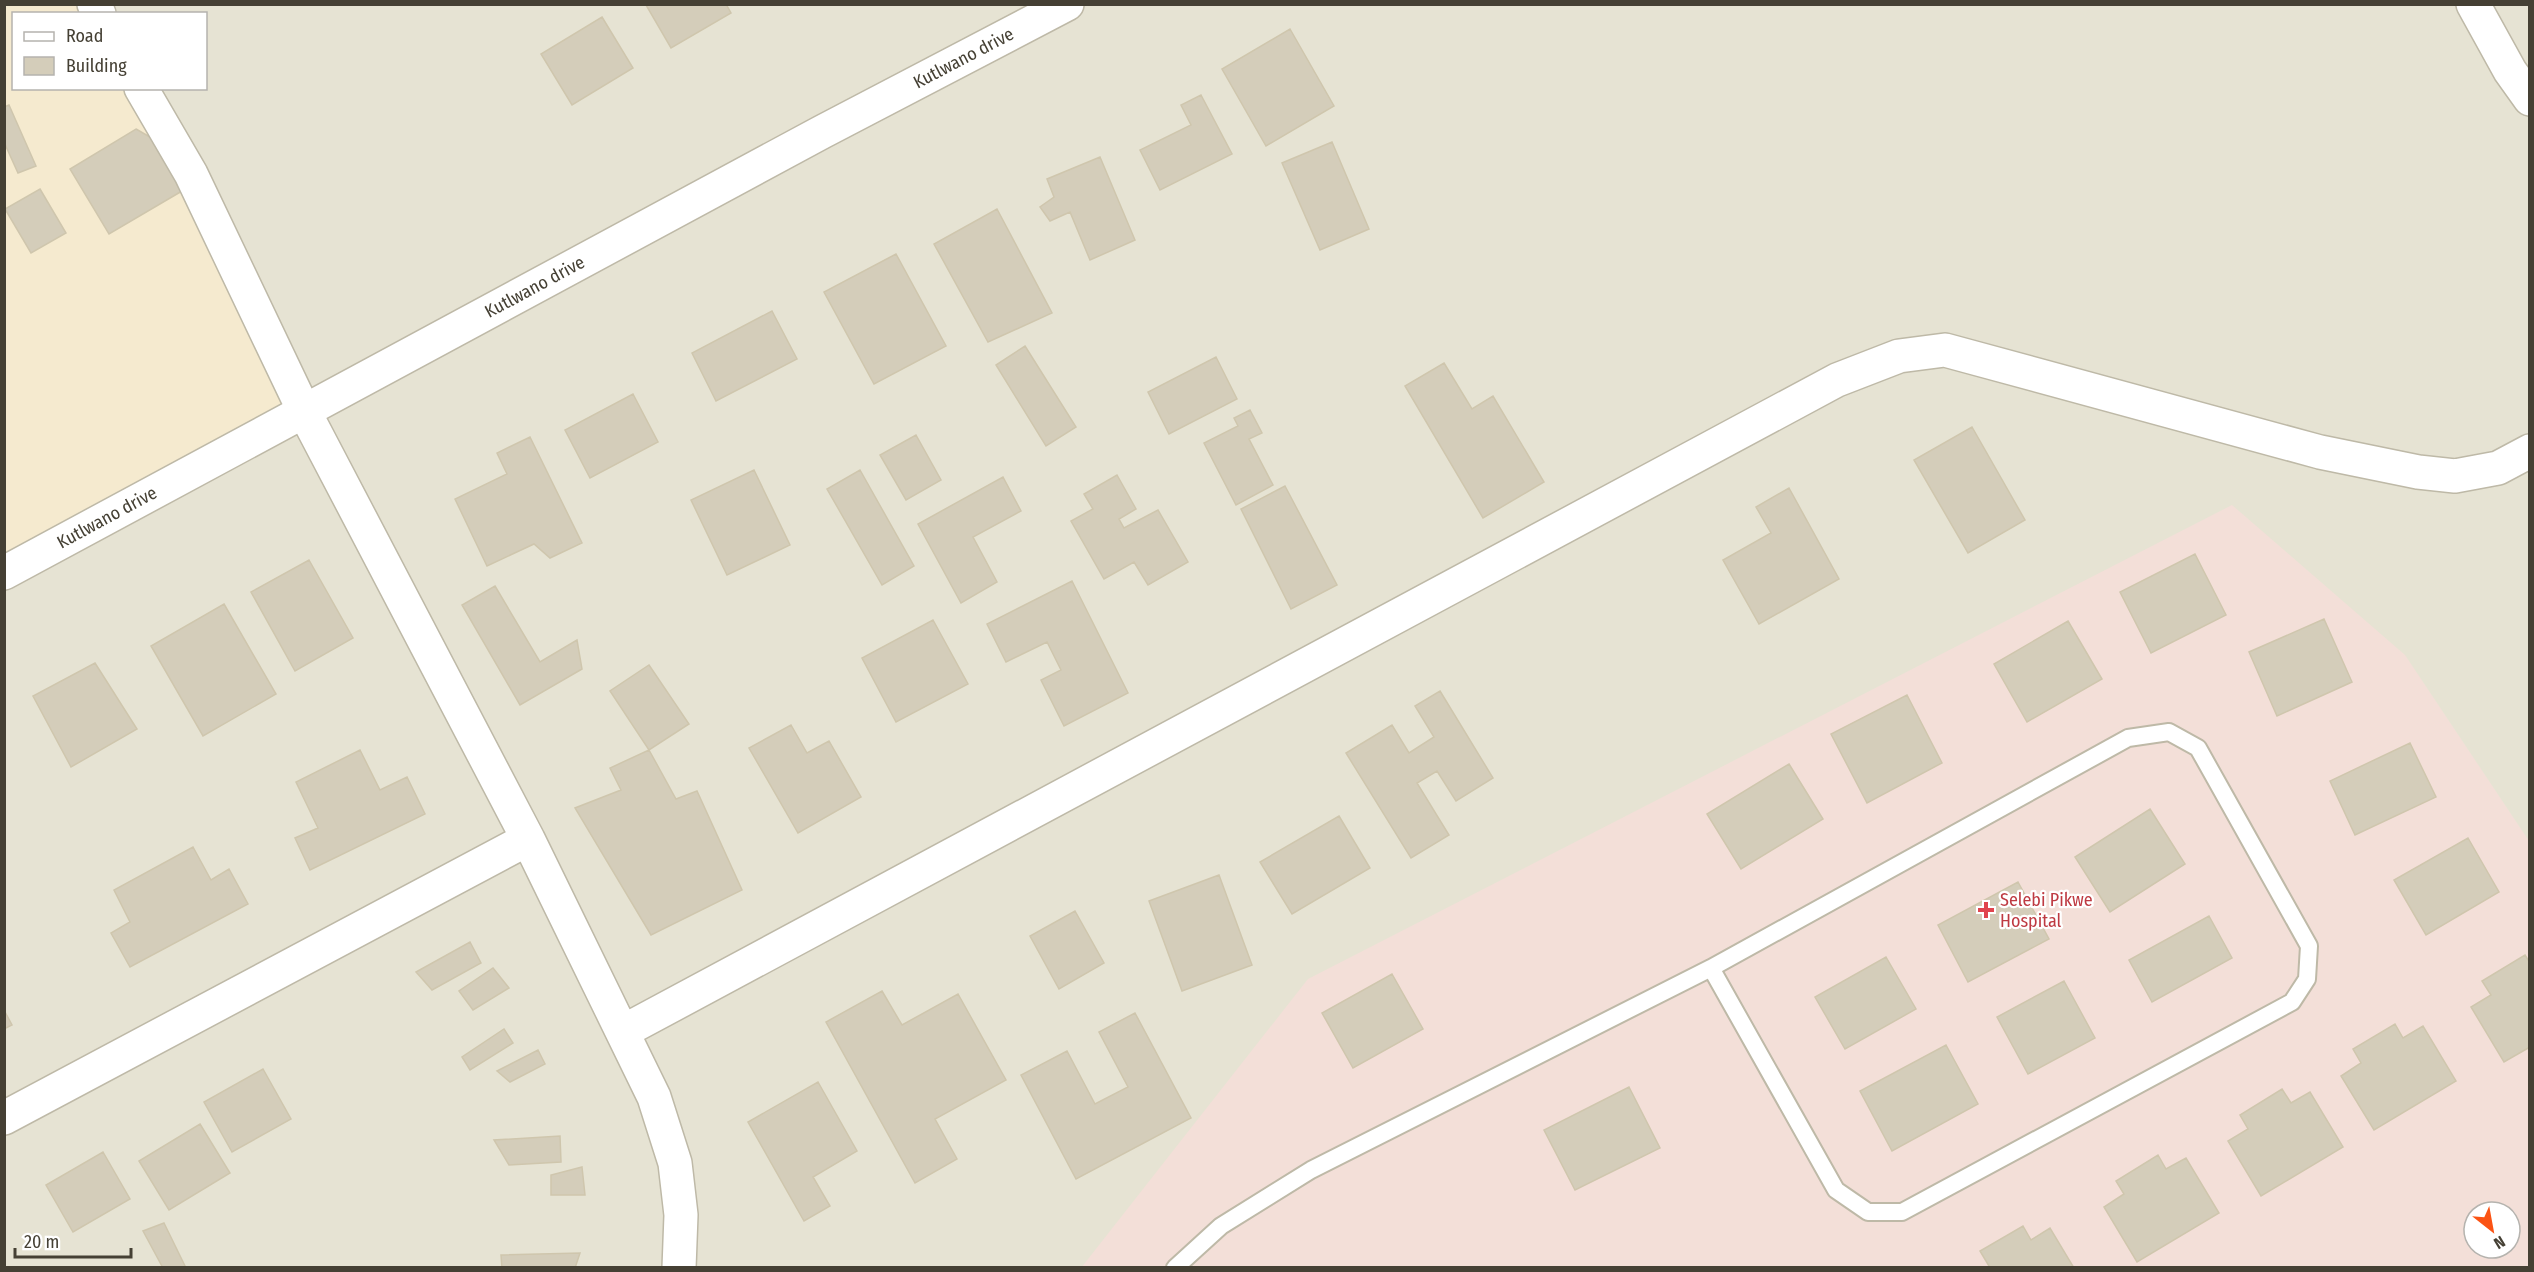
<svg xmlns="http://www.w3.org/2000/svg" width="2534" height="1272" viewBox="0 0 2534 1272" font-family="'Fira Sans Condensed',sans-serif">
<rect width="100%" height="100%" fill="#f2f0e5"/>
<path fill="#e6e3d3" fill-rule="evenodd" d="M5,5H2529V1267H5ZM14,14H206V88H14ZM2474,1212H2510V1248H2474Z"/>
<path fill="#f5eacf" d="M5,5H93L98,13L14,14V88L137,89L304,411L5,573Z"/>
<path fill="#f3dfd8" fill-rule="evenodd" d="M2232,505L2405,655L2529,841V1267L1081,1268L1308,979ZM2474,1212H2510V1248H2474Z"/>
<path fill="#d4cdba" stroke="#cfc6ad" stroke-width="1.5" d="M726,4L731,13L671,48L646,5Z
M602,17L633,68L572,105L541,54Z
M1290,29L1334,106L1266,146L1222,69Z
M1201,95L1232,154L1160,190L1140,150L1191,125L1181,105Z
M9,105L36,166L18,173L4,142V107Z
M136,129L176,152L182,191L109,234L70,169Z
M1332,142L1369,229L1320,250L1282,163Z
M1100,157L1135,240L1090,260L1070,212L1050,221L1040,207L1054,197L1047,179Z
M40,189L66,233L31,253L5,209Z
M997,209L1052,313L988,342L934,244Z
M896,254L946,346L874,384L824,292Z
M772,311L797,359L716,401L692,353Z
M1025,346L1076,427L1046,446L996,365Z
M1216,357L1237,399L1169,434L1148,392Z
M1444,363L1472,409L1493,396L1544,482L1483,518L1405,386Z
M633,394L658,442L590,478L565,430Z
M1250,410L1262,433L1249,439L1273,485L1236,505L1204,443L1238,426L1234,418Z
M1972,427L2025,520L1968,553L1914,460Z
M916,435L941,480L906,500L880,455Z
M530,437L582,543L550,558L534,544L487,566L455,499L507,474L497,453Z
M754,470L790,545L727,575L691,500Z
M860,470L914,566L882,585L827,489Z
M1117,475L1136,509L1119,519L1124,528L1158,510L1188,562L1148,585L1134,562L1104,579L1071,521L1093,509L1084,494Z
M1003,477L1021,511L973,537L997,582L961,603L918,524Z
M1285,486L1337,585L1291,609L1241,509Z
M1789,488L1839,579L1759,624L1723,560L1771,533L1756,507Z
M2195,554L2226,615L2151,653L2120,592Z
M309,560L353,638L295,671L251,592Z
M1072,581L1128,693L1064,726L1041,680L1061,670L1047,642L1006,662L987,624Z
M495,586L540,662L577,640L582,669L520,705L462,605Z
M224,604L276,694L203,736L151,646Z
M2324,619L2352,682L2277,716L2249,652Z
M933,620L968,684L896,722L862,658Z
M2068,621L2102,679L2027,722L1994,664Z
M95,663L137,729L71,767L33,696Z
M649,665L689,724L649,750L610,691Z
M1440,691L1493,778L1456,801L1437,771L1417,783L1449,835L1411,858L1346,753L1392,725L1409,753L1434,737L1415,706Z
M1907,695L1942,763L1867,803L1831,734Z
M791,725L807,753L829,741L861,797L798,833L749,748Z
M2410,743L2436,797L2355,835L2330,781Z
M360,750L380,790L407,777L425,814L310,870L295,838L318,828L296,782Z
M649,750L676,799L697,791L742,890L651,935L575,808L621,790L610,768Z
M1789,764L1823,819L1741,869L1707,814Z
M2150,809L2185,864L2110,912L2075,857Z
M1339,816L1370,868L1292,914L1260,862Z
M2468,838L2499,892L2426,935L2394,880Z
M193,847L211,880L229,869L248,904L130,967L111,933L130,922L114,890Z
M1219,875L1252,965L1182,991L1149,901Z
M2018,882L2049,939L1968,982L1938,925Z
M1075,911L1104,963L1059,989L1030,936Z
M2209,916L2232,958L2152,1002L2129,960Z
M470,942L481,963L432,990L416,972Z
M2525,955L2530,963V1047L2504,1062L2471,1007L2491,995L2482,981Z
M1886,957L1916,1009L1845,1049L1815,997Z
M493,968L509,988L473,1010L459,991Z
M1392,974L1423,1029L1353,1068L1322,1013Z
M2064,981L2095,1038L2028,1074L1997,1017Z
M882,991L902,1025L958,994L1006,1080L935,1119L957,1159L915,1183L826,1022Z
M4,1010L12,1025L4,1029Z
M1135,1013L1191,1118L1076,1179L1021,1075L1067,1051L1095,1104L1128,1087L1099,1032Z
M2395,1024L2403,1038L2423,1026L2456,1081L2374,1130L2341,1076L2361,1063L2353,1049Z
M504,1029L513,1043L470,1070L462,1057Z
M1946,1045L1978,1104L1892,1151L1860,1091Z
M538,1050L545,1064L510,1082L497,1071Z
M263,1069L291,1119L232,1152L204,1102Z
M818,1082L857,1151L813,1177L830,1206L804,1221L748,1122Z
M1629,1087L1660,1148L1575,1190L1544,1130Z
M2282,1089L2291,1103L2310,1092L2343,1147L2261,1196L2228,1141L2248,1129L2240,1115Z
M200,1124L230,1173L169,1210L139,1161Z
M560,1136L561,1162L509,1165L494,1140Z
M103,1152L130,1199L73,1232L46,1185Z
M2158,1155L2166,1169L2186,1158L2219,1213L2137,1262L2104,1207L2124,1194L2116,1181Z
M582,1167L585,1195H551V1175Z
M164,1223L186,1268H163L143,1231Z
M2023,1226L2031,1240L2050,1228L2074,1268H1985L1989,1266L1980,1251Z
M580,1253L575,1268H502L501,1255Z"/>
<g fill="none" stroke-linecap="round" stroke-linejoin="round">
<defs>
<path id="service" d="M1175,1268L1221,1226L1311,1170L1711,968L2128,738L2169,732L2198,748L2309,946L2307,979L2292,1002L1902,1212H1868L1836,1190L1711,968"/>
<path id="minor" d="M94,4L99,14
M2473,4L2510,71L2530,99
M141,88L191,174L304,411L528,839L654,1097L675,1163L681,1215L679,1268
M624,1031L1837,380L1899,356L1945,350L2320,452L2418,472L2455,476L2498,468L2530,451
M4,1118L528,839"/>
<g id="tertiary">
<path id="s1" d="M4,573L822,132L1067,4"/>
</g>
</defs>
<use href="#service" stroke="#beb9a7" stroke-width="20"/>
<use href="#minor" stroke="#beb9a7" stroke-width="36"/>
<use href="#tertiary" stroke="#beb9a7" stroke-width="36"/>
<use href="#service" stroke="#fff" stroke-width="16"/>
<use href="#minor" stroke="#fff" stroke-width="33"/>
<use href="#tertiary" stroke="#fff" stroke-width="33"/>
</g>
<path fill="#e0444e" stroke="#fff" stroke-width="2" d="M1983 901h6v6h6v6h-6v6h-6v-6h-6v-6h6z"/>
<g text-anchor="middle" dominant-baseline="central" stroke-width="4.5" stroke-linejoin="round" paint-order="stroke">
<g font-size="18" fill="#454034" stroke="#fff">
<text stroke="none"><textPath href="#s1" startOffset="1089">Kutlwano drive</textPath></text>
<text stroke="none"><textPath href="#s1" startOffset="603">Kutlwano drive</textPath></text>
<text stroke="none"><textPath href="#s1" startOffset="117">Kutlwano drive</textPath></text>
</g>
<g font-size="18" fill="#be3a42" stroke="#fff" text-anchor="start">
<text x="2000" y="900">Selebi Pikwe<tspan x="2000" dy="21">Hospital</tspan></text>
</g>
</g>
<rect width="2534" height="1272" fill="none" stroke="#454034" stroke-width="12"/>
<rect x="12" y="12" width="195" height="78" fill="#ffffff" stroke="#b5b3ae" stroke-width="1.5"/>
<rect x="24" y="32" width="30" height="9" fill="#ffffff" stroke="#b5b3ae" stroke-width="1.5"/>
<text x="66" y="42" font-size="18" fill="#454034">Road</text>
<rect x="24" y="57" width="30" height="18" fill="#d4cdba" stroke="#b5b3ae" stroke-width="1.5"/>
<text x="66" y="72" font-size="18" fill="#454034">Building</text>
<g transform="translate(2492 1230) rotate(149)"><circle r="28" fill="#ffffff" stroke="#b5b3ae" stroke-width="1.5"/>
<path d="M0-4.5L10 22L0 15L-10 22Z" fill="#fb5314"/>
<text y="-9" font-size="16" font-weight="bold" text-anchor="middle" fill="#454034">N</text>
</g>
<path d="M15 1248v9h116v-9" fill="none" stroke="#454034" stroke-width="3"/>
<text x="24" y="1248" font-size="18" fill="#454034" stroke="#ffffff" stroke-width="4.5" paint-order="stroke">20 m</text>
</svg>
